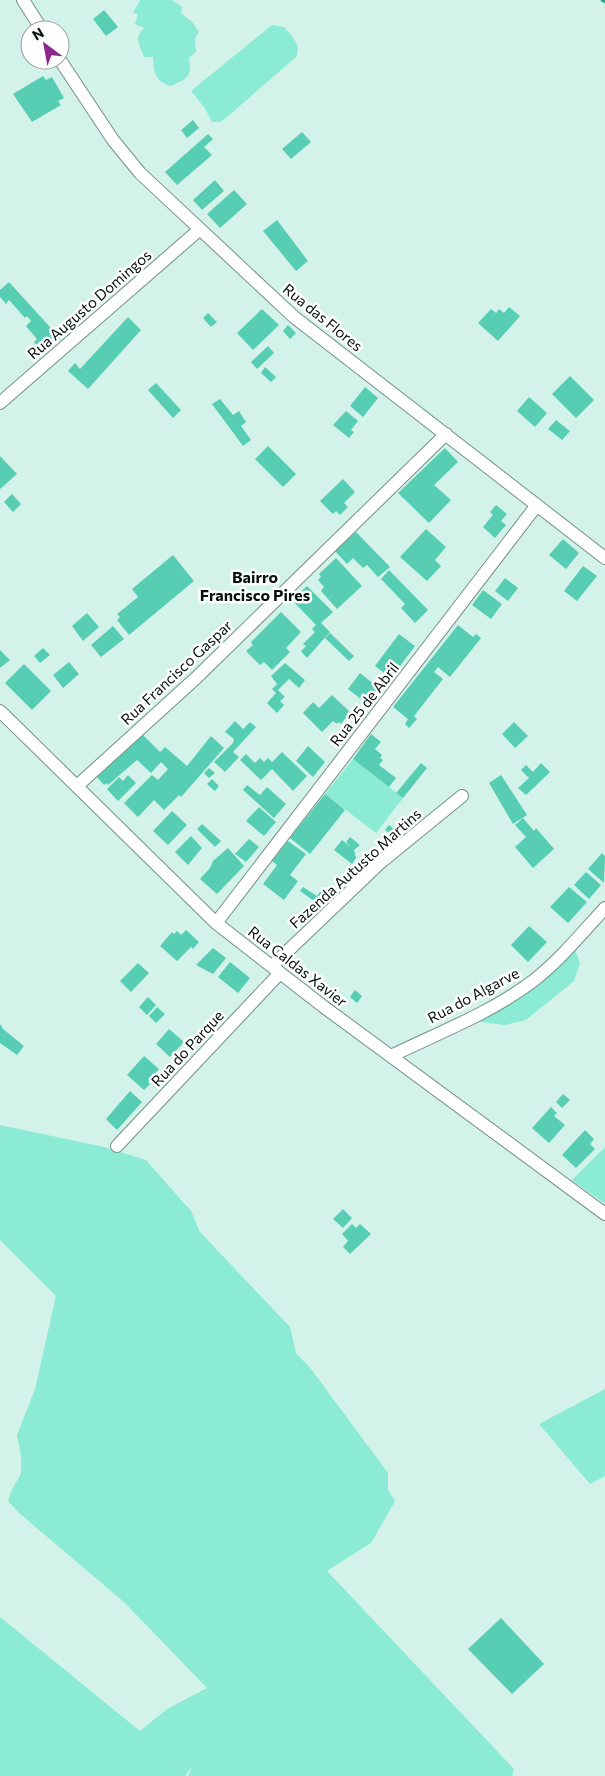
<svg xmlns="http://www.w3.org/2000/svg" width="605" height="1776" viewBox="0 0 605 1776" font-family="Commissioner,sans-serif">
<rect width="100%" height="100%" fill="#d3f3ea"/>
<path fill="#8bebd5" d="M140,0H172L182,7L181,13L193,23L199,32L195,38L196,52L189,58C192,76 189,78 171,86C156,82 153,72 153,57H144C140,44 133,40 144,28L135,24L138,14L133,13Z
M272,25L284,27C292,36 302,45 296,57L226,118L220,122H212L204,107L191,91Z
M353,759L403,798L376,833L325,794Z
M575,950L580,963L574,981L526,1020L505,1025L475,1021Z
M0,1125L104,1147L146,1160L191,1211L200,1232L290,1327L296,1353L311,1369L388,1473V1490L395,1501L371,1543L327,1571L514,1769L512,1776H188L192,1767L185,1776H0V1617L140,1731L167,1709L207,1688L124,1602L19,1513L8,1501L12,1489L21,1474V1456L17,1435L35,1389L56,1296L0,1240Z
M605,1147V1204L572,1180Z
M605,1389V1476L590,1484L539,1424Z"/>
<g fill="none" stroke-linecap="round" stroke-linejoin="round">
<path stroke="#29a992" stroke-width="4.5" d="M603,0L605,1"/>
</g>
<path fill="#57cdb4" d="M104,10L118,27L106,36L93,19Z
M43,76L46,80L52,77L64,98L58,101L61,105L32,122L13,94Z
M193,120L199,128L187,138L181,130Z
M302,132L311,142L291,159L282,149Z
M208,134L213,139L204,147L212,155L177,185L165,172Z
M215,180L224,191L202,210L193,200Z
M234,190L247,204L220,228L207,214Z
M277,220L308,261L296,271L263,231Z
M9,282L60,338L43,353L34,342L37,339L26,326L31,321L27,316L25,318L9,300L6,304L0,297V290Z
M509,307L520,316L498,341L478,323L491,309L496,313L499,309L504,313Z
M262,309L279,325L253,350L237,333Z
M208,313L217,322L211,327L203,318Z
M128,317L141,330L88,389L68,371L75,363L80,369Z
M288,325L296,333L290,339L283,331Z
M268,346L274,353L257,369L251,362Z
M265,367L276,377L271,382L261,373Z
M570,376L594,400L576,418L552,394Z
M156,383L181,410L173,418L148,390Z
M365,387L378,398L363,417L350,406Z
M529,397L547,413L535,427L517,411Z
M220,399L233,415L239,411L246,422L241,426L251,440L243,446L212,404Z
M346,411L358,421L351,430L354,432L349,438L333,425Z
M556,420L570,431L562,440L548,429Z
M268,446L296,474L283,487L255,459Z
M445,448L458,462L434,485L451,500L429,523L398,493Z
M0,456L17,474L0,489Z
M343,479L355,492L344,503L348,507L340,515L336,511L333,514L320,501Z
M12,494L21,504L13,512L4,502Z
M496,505L507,514L501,521L506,525L495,538L483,527L493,515L490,512Z
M426,529L446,547L435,560L441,566L427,581L400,557Z
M356,532L390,567L378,577L367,565L363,568L353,558L347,564L335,551Z
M563,539L579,553L566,569L549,555Z
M173,555L194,581L129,635L117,620L120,617L117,614L138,597L132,589Z
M336,558L362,586L337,609L321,591L324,587L318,580L321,577L319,574Z
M583,566L597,576L577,601L564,591Z
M389,570L428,610L415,623L401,608L405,604L381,579Z
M505,578L518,588L508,601L495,591Z
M307,586L333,612L321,623L330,632L307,658L301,651L306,646L303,644L315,632L312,629L316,625L292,600Z
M483,590L502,604L491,619L472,605Z
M281,612L301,632L286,648L290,652L272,670L264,662L260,665L246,651L253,645L251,642Z
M87,613L99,627L83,641L72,626Z
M458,625L473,637L476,634L481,638L450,677L438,667L434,672L443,679L414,716L417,719L409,728L405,724L408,719L393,707Z
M113,626L124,639L101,657L91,645Z
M330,633L354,656L349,661L325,638Z
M399,634L415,646L391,678L375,666Z
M43,648L50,655L40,663L34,656Z
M0,650L10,660L0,668Z
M69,662L79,674L63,688L53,675Z
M285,663L305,680L299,688L289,679L278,690L285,697L280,701L284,705L277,713L267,703L276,693L272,689L277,684L271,676Z
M24,664L51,691L32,710L5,683Z
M360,673L379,688L367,704L348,689Z
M332,695L349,711L347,714L348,715L341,724L339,722L337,724L333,721L322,732L303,713L313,702L319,708Z
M235,721L243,729L250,722L256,727L233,752L239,757L225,772L214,762L233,743L234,739L225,732Z
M514,722L528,736L515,748L502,734Z
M371,734L381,742L375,749L382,755L380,758L383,760L379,765L396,778L389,787L353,759Z
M143,735L160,752L165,747L187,766L211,736L224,748L181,797L179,795L164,810L154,800L138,817L124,803L152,775L158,780L168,769L161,762L151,773L137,760L108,785L107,783L104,785L97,777Z
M308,746L325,762L313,777L296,761Z
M282,752L307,776L293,791L272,769L261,780L240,760L246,754L255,763L260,758L264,762L268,758L272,762Z
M421,763L427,768L403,798L396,793Z
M541,763L550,772L526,795L518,788L529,778L521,770L526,765L533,772Z
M209,768L215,773L209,778L204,773Z
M128,775L136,783L118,801L107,789L119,777L123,781Z
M501,775L527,815L513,824L489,783Z
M212,779L219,786L215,791L207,784Z
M247,785L260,795L267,787L286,804L274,818L243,790Z
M325,794L345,810L310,854L290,838Z
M259,807L276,822L264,836L246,821Z
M172,811L187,825L168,845L153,831Z
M523,818L534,831L536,828L554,849L533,868L515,847L526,837L515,825Z
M202,824L221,841L215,847L197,829Z
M389,825L395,830L392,835L385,830Z
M191,836L202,848L188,865L175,852Z
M350,837L360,845L354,850L356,858L352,864L334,850L342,840L352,848L346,842Z
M249,839L259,847L246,862L235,854Z
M288,841L306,854L290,875L298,881L284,900L263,884L277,865L272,861Z
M228,848L244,866L217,894L200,879L210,868L213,861Z
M602,853L605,856L604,883L588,869Z
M586,872L601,885L589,899L574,885Z
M303,887L317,896L323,888L329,893L307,921L302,917L314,901L300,891Z
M569,887L587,902L568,923L550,907Z
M529,926L547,942L528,962L511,945Z
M186,930L199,942L193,949L191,947L177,961L160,946L172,932L174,934L177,931L181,935Z
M213,948L226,958L213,974L196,965Z
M230,962L250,978L238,993L218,977Z
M138,963L149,973L131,992L120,981Z
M355,990L362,996L357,1003L350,997Z
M148,997L156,1005L147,1015L139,1007Z
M157,1007L165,1014L156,1023L149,1016Z
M0,1024L3,1029L24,1046L17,1055L0,1043Z
M169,1029L184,1042L170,1057L156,1044Z
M144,1056L159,1069L148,1082L150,1084L144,1090L127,1075Z
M130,1091L142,1102L117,1130L106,1119Z
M563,1094L570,1100L562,1108L556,1102Z
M551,1107L557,1113L554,1116L565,1125L549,1143L532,1128Z
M585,1130L594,1139L590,1144L595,1149L576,1168L562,1155Z
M343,1209L352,1218L343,1228L333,1219Z
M352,1224L356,1228L360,1224L371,1234L350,1254L343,1247L348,1241L342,1234Z
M501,1618L544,1664L512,1694L468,1649Z"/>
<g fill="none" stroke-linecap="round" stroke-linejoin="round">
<defs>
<path id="street" d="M23,0L42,30
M60,60L113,140L140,173L294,317L605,558
M0,403L199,230
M0,711L216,923L324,1007L605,1214
M77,786L196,678L446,434
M216,923L537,505
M272,966L381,862L462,796
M391,1056C438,1033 491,1013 533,981C560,960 582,933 605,908
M117,1146L280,973"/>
</defs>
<use href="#street" stroke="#739088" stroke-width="14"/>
<use href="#street" stroke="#fff" stroke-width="12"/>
</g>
<g text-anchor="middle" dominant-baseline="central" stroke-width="5" stroke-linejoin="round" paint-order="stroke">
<g font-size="15" fill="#06100d" stroke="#fff">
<text transform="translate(89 304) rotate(-41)">Rua Augusto Domingos</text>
<text transform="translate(323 317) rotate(39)">Rua das Flores</text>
<text transform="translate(176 672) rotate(-43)">Rua Francisco Gaspar</text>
<text transform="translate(364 704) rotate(-52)">Rua 25 de Abril</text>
<text transform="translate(355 868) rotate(-42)">Fazenda Autusto Martins</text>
<text transform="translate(298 966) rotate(38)">Rua Caldas Xavier</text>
<text transform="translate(473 995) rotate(-28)">Rua do Algarve</text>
<text transform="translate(187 1048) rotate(-47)">Rua do Parque</text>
</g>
<g font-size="16" font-weight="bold" fill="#06100d" stroke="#fff">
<text x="255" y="576">Bairro<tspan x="255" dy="18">Francisco Pires</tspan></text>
</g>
</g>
<g transform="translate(45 45) rotate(328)"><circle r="24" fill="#ffffff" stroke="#9b9f9e"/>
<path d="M0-4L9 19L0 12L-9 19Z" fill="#8b268d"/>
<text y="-8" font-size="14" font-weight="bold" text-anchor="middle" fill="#06100d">N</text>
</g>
</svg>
